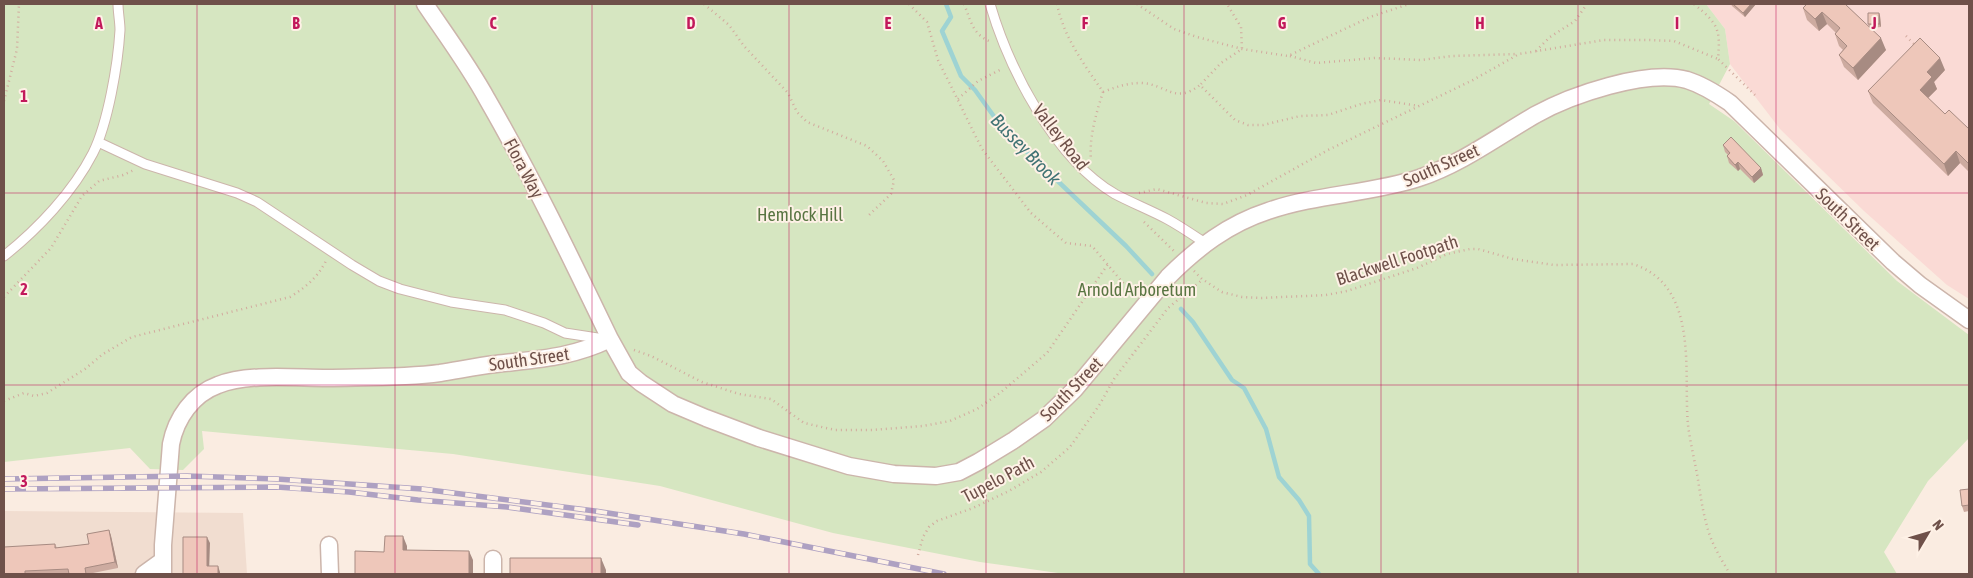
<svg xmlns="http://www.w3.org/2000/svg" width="1973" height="578" viewBox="0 0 1973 578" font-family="'Asap Condensed',sans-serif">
<rect width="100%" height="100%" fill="#faece1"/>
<path fill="#f1ddd0" d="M4,511L243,513L247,574H4Z"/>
<path fill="#fadad5" d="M1706,4H1969V299L1947,285L1864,211L1780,129L1730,64L1725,29Z"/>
<path fill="#d6e6c1" d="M4,4H1706L1725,29L1730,64L1709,104L1734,121L1897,281L1969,335V438L1928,481L1884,552L1897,574H1065L980,562L833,533L660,486L453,454L202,431L204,449L183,470L150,469L130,448L4,462Z"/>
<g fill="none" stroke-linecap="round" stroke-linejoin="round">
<path stroke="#9ed3d3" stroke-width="4.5" d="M946,4L951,17L942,31L961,76L975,90L1003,129L1126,246L1152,274
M1181,309L1193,322L1232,380L1244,388L1266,429L1279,477L1299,500L1309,516L1310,564L1319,574"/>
<defs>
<path id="service" d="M990,4C1009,69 1055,159 1115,194C1132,203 1150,210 1167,219C1180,226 1193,235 1205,243
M98,142L145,164L237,193L257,202L352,265L379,281L400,289L451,302L505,310L544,323L565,333L604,339
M4,256C38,229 73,192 93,153C108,123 118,64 120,30C120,22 118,12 118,4"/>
<path id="minor" d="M425,4C446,35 469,66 487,99C532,177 571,258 610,339
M329,545L330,574
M493,559V574
M144,574L162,561
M163,574V545L171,444C176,418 193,394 218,385C248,373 295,378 327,378C365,377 403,378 440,373C459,370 478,366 496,364C538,359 571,358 610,339L629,373L641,383L673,404L706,418L759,438L849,466L894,474L936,476L959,472L978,462L1014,440L1044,419L1075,389L1168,277C1197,248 1228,224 1268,211C1317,194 1370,194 1419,178C1461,164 1497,137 1535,115C1571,95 1646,69 1687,80C1703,85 1717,94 1730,103L1893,262L1920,285L1969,320"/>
</defs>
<use href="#service" stroke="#ccb5ab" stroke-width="11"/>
<use href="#minor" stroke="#ccb5ab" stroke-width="19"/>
<path stroke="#d2aa9e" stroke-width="2.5" stroke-dasharray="1 4" stroke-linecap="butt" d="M704,4L729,25L744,46L788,93L797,112L807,122L867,146L883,161L894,180L891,194L867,217
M909,4L927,22L938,60L982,149L1031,213L1066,243L1092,246L1134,296
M964,4C971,21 973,36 992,42
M1057,4C1064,38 1084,64 1103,92C1096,114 1089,137 1091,160
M1137,4L1174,29L1197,37L1242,49L1288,56L1370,17L1409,4
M1694,4C1717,23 1721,28 1718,59L1755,95
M1906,36L1915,45
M1536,51L1550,37L1575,21L1587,4
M1290,56L1316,63L1375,58L1421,60L1452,56L1518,54
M1201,84L1221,63L1242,49L1241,27L1227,4
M1103,92C1116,87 1127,83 1141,83C1167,84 1174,105 1200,85L1235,120L1248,125H1263L1300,116L1328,115L1361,104L1381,100L1419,106
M958,99L978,81L1002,69
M4,101L17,49L19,4
M1139,193L1157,189L1206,203L1223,204L1247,195L1328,150L1473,80L1519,54L1604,40H1650L1674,41L1718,59
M1144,222L1174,251
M1194,271L1202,279L1222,292L1242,297L1262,298L1326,295L1347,291L1417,268L1447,254L1470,249H1478L1513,259L1554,265L1633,264C1700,286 1683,372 1688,425C1690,441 1694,458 1697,474C1700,491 1702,509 1707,526C1711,543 1721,559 1730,574
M4,297L51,248L82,196L99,181L123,175L134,170
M634,350L651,356L702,382L739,394L771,399L804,423L835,430H872L923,426L950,421L977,409L1000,393L1047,353L1108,264
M4,401L24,393L34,396L47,393L85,369L103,354L132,337L290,297C306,287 317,278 326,261
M918,555L923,537L929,527L937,521L973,508L1009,491L1041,472L1070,447L1100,404L1114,379L1168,308L1202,280"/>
<use href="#service" stroke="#fff" stroke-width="9"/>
<use href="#minor" stroke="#fff" stroke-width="16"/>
<defs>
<path id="rail" d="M4,479L187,476L277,479L422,489L595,511L744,534L944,574
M4,489L277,487L349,492L418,500L507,507L638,525"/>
</defs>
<use href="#rail" stroke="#aea1c2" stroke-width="5.5"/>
<use href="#rail" stroke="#fef1e6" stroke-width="4" stroke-dasharray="11" stroke-linecap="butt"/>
</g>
<path fill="#cdaba0" d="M1731,4H1756L1745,17L1732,6Z
M1806,4H1845L1869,27L1868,24L1879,13L1880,16L1881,27L1870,28L1886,50L1858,80L1844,67L1839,55L1843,50L1839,46L1835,34L1836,33L1827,24L1819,31L1807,20L1803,8Z
M1945,70L1934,82L1937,89L1928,98L1945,114L1969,129V128V172L1960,163L1948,176L1873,103L1868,91Z
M1723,145L1761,168L1763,175L1754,183L1740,169L1738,171L1729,163L1727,156L1728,155L1725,152Z
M1969,489V511L1964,512L1962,506Z
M109,530L111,536L118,568L88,574H4L55,544L57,548L89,544Z"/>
<path fill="#a78b82" d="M1751,4H1756L1745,17L1743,13Z
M1822,12L1827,24L1819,31L1815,19Z
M1879,13L1880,16L1881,27L1879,24Z
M1881,38L1886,50L1858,80L1853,68Z
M1940,58L1945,70L1934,82L1937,89L1924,102L1920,90L1927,72Z
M1956,151L1960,163L1948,176L1944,164Z
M1738,162L1740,169L1738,171L1735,165Z
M1761,168L1763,175L1754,183L1752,177Z
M109,530L111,536L118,568L115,562Z
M403,536L407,546V560L403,550Z
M207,537L210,543L209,572L207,566Z
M469,551L473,560V574H469Z
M601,558L606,570V574H602L601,573Z
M218,566L220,572V574H218Z"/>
<path fill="#eec7ba" stroke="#a78b82" d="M1733,4H1751L1743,13Z
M1807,4H1845L1881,38L1853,68L1839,55L1847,46L1835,34L1840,28L1822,12L1815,19L1803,8Z
M1868,13H1879V24H1868Z
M1920,38L1940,58L1927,72L1932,77L1920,90L1945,114L1949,110L1969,129V128V164L1956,151L1944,164L1868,91Z
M1731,137L1761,168L1752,177L1738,162L1735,165L1727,156L1730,153L1723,145Z
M1969,489V505L1962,506L1960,490Z
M109,530L115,562L85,568L86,574H69L68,569L25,571V574H4V547L55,544V548L89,544L87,534Z
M385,536H403V550L469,551V574H355V551L384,552Z
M183,537H207V566H218V574H183Z
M510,558H601V573H604V574H510Z"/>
<path fill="none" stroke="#c2185b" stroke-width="1" stroke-opacity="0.55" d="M197,4V574M395,4V574M592,4V574M789,4V574M986,4V574M1184,4V574M1381,4V574M1578,4V574M1776,4V574M4,193H1969M4,385H1969"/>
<g text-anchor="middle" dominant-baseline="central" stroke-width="4" stroke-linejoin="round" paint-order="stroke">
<g font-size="18" fill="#6f514a" stroke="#fef1e6">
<text transform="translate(1061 137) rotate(52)">Valley Road</text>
<text transform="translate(1441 165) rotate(-24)">South Street</text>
<text transform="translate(524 168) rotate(62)">Flora Way</text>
<text transform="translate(1848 219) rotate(44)">South Street</text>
<text transform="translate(1397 260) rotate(-18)">Blackwell Footpath</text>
<text transform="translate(529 359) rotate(-8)">South Street</text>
<text transform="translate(1071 389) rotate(-46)">South Street</text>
<text transform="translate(998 479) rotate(-28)">Tupelo Path</text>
</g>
<g font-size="18" fill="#597542" stroke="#fef1e6">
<text x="800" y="214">Hemlock Hill</text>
<text x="1137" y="289">Arnold Arboretum</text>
</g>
<g font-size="19" font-style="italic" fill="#407374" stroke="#fef1e6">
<text transform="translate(1026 149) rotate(46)">Bussey Brook</text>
</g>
</g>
<g font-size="16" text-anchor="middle" font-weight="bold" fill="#c2185b" stroke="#fef1e6" stroke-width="4" stroke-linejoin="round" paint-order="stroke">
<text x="99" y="29">A</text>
<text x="296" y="29">B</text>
<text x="493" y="29">C</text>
<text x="691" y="29">D</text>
<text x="888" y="29">E</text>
<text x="1085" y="29">F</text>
<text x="1282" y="29">G</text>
<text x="1480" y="29">H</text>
<text x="1677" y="29">I</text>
<text x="1874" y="29">J</text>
<text x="24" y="102">1</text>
<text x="24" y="295">2</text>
<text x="24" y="487">3</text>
</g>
<rect width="1973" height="578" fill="none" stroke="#6f514a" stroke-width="10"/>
<g transform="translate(1928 533) rotate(52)" stroke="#fef1e6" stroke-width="4" paint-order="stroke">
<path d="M0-4L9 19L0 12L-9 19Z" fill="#6f514a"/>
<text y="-8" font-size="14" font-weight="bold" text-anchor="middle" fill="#6f514a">N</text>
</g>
</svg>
